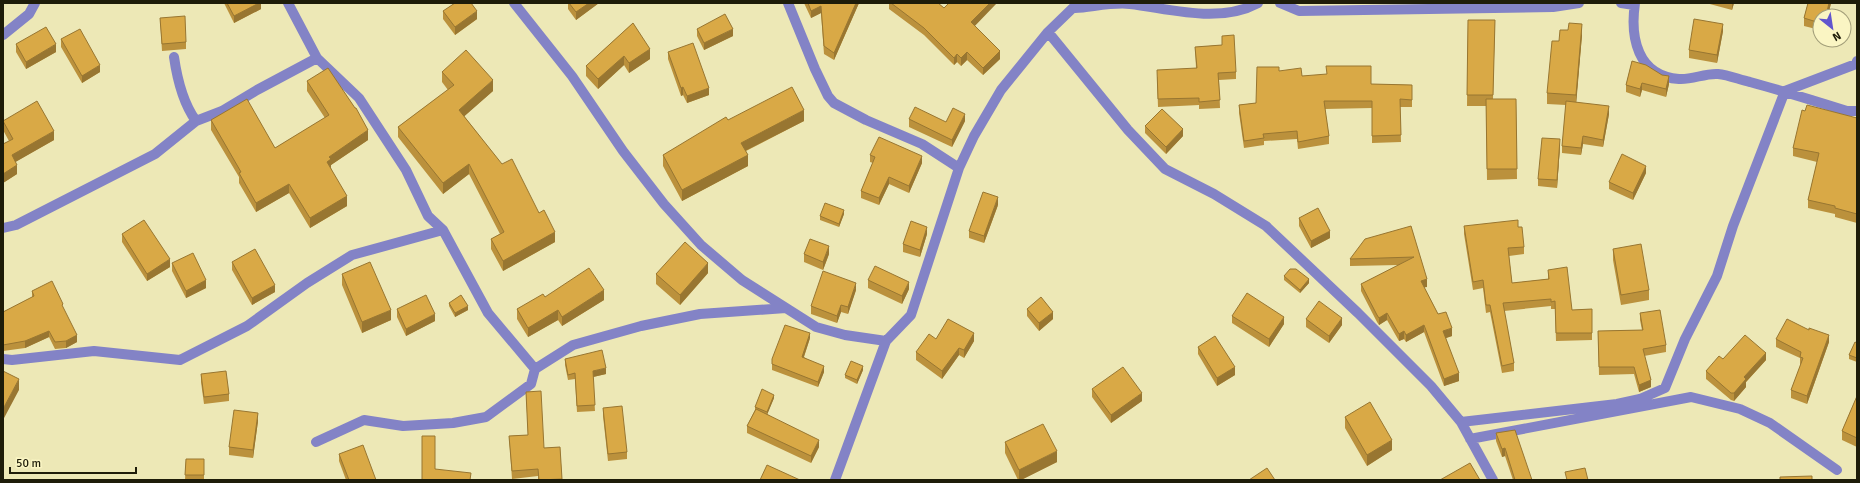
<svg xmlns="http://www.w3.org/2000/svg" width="1860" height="483" viewBox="0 0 1860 483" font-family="Signika,sans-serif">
<rect width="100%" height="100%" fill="#ede8b6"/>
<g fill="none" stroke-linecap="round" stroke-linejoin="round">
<path stroke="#8383c6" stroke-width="10" d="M288,3L317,58L359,98L406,170L428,216L443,230L488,313L535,369
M514,3L572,76L623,151L664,204L701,245L742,280L816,327L845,335L886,341
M788,3L815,69L828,96L834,103L866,120L922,144L959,168
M1280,3L1299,11L1553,7L1579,3
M1621,3L1634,5
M1635,3C1630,37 1637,76 1679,79C1692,80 1705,73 1718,74C1729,75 1740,80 1750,82C1783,91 1815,101 1847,111H1857
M1075,8C1092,7 1113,2 1130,4C1171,9 1219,24 1258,3
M1048,32L1128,130L1165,169L1214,194L1266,226L1358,313L1431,386L1461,422L1493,480
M3,35L29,14L35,3
M174,57C177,78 183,103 196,121L222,111L257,90L317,58
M3,228L16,225L155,154L196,121
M3,359L12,360L94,351L180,360L247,326L307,283L352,255L443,230
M1461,422L1617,404L1640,399L1665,388L1685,339L1717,276L1733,226L1785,91L1856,64L1857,61
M1470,439L1691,397L1740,409L1770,423L1837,470
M316,442L364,420L403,426L453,423L486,417L531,384L535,369L573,345L641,326L700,314L786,308
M835,480L886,341L911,315L959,168L974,136L1001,90L1048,32L1078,3"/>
</g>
<path fill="#bb913c" d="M224,3H261V9L234,23Z
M568,3H599L576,20L568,9Z
M804,3H859L834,60L824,54L821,13L811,18Z
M889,3H938L944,8L974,26L1000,59L983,75L967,60L961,66L957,62L954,65L924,35L889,9Z
M1706,3H1734L1732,10Z
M1808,3H1831L1828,16H1820V30L1804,26V18Z
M443,11L477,19L455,35L443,19Z
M160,18L186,42V49L162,51Z
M1468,20H1495L1493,99H1516L1517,179L1487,180L1486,106H1467Z
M633,23L650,59L629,73L624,65L598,89L586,76V66Z
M697,29L733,36L704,50L697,36Z
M1723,31L1717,63L1689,58V50Z
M1582,35L1576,102L1609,114L1603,147L1583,144L1581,155L1562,153V146L1566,105L1547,104V93L1559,41Z
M1222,36L1236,72V79L1219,80L1220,108L1199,109V105L1158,107L1157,77L1196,68L1195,47L1222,45Z
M61,39L100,72L82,83L61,47Z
M16,44L56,52L26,69L16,52Z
M668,52L709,95L687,103L683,95L681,96L668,59Z
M1632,61L1669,84L1666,97L1642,90L1640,97L1626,92V85Z
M1279,71L1302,76L1371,84L1412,85V107H1400L1401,142L1372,143V108L1325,109L1329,136V144L1298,149L1297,139L1264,141V145L1244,148L1239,113V105L1256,103Z
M442,72L493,91L464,116L539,213L555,242L503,271L491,249V239L500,234L469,174L443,194L398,137V127L448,90L442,82Z
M307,81L368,140L331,165V168L347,206L310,228L289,193L256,212L239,183V177L211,130V120L275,148L325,118L307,91Z
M1805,111L1857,118V223L1835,217V214L1808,208V200L1817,162L1793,156V148Z
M909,119L946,122L965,121L952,147L909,127Z
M728,120L804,121L746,151L748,166L682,201L663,166V155Z
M3,121L54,140L15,162L17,174L3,183V144L9,141L3,130Z
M1145,126L1183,136L1166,154L1145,133Z
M1560,146L1557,188L1538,186V179Z
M870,155L922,163L909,193L889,184L879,205L861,198V191L873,163L870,162Z
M1646,173L1633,200L1609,189V182Z
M998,205L984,243L969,238V231Z
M844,214L839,227L820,220V216Z
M1299,218L1330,238L1311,248L1299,226Z
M1411,226L1427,287H1424L1438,314L1452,336L1446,338L1459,381L1444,386L1424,332L1406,342L1404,339L1399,341L1387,320L1379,325L1377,322L1361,291V284L1399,265L1350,266V259Z
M1464,226L1518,227L1524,247V254L1509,256L1512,283L1548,279V270L1572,310L1592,309V340L1556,341L1555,309H1551V306L1504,311L1514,363V371L1502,373L1490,312L1486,313L1483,288L1473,290L1464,234Z
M122,234L170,267L147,281L122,242Z
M927,234L920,257L903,252V244Z
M1613,249L1649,290V300L1621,305L1613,260Z
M804,254H829L823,270L804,262Z
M232,262L275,292L252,305L232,270Z
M172,263L206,288L186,298L172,271Z
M708,273L680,305L656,284V274Z
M342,274L391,320L362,333L342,285Z
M1284,276L1309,283L1300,293L1284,280Z
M868,280L909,289L902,304L868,288Z
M856,290L848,314L841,312L837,323L811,314V306Z
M32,291L63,308L77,342L66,348L55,349L49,337L25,348L3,351V312L32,298Z
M545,297L604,300L562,326L558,320L528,337L517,319V309Z
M449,303L468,310L455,317L449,306Z
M397,309L435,321L406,336L397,317Z
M1027,309L1053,319L1039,331L1027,316Z
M1640,313L1666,345V352L1644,356L1651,387L1639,392L1634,374L1599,375L1598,331L1642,330L1640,320Z
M1232,316L1284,324L1269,347L1232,323Z
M1306,319L1342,325L1329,343L1306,327Z
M810,338L804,357L824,372L818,387L772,370V359Z
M936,339L974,341L964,358L959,355L942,379L916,360V352Z
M1776,339L1829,342L1807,404L1791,398V390L1801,364H1800V358L1776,347Z
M1857,343V362L1849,359V355Z
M1198,347L1235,375L1217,386L1198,354Z
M565,359L606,374L593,377L595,411L577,412L575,379L568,380L565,365Z
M1723,359L1766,360L1746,382V387L1734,401L1731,400L1706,379V371Z
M863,370L857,384L845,378V375Z
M201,374L229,394V401L204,404L201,382Z
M1092,389L1142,401L1111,423L1092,397Z
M526,392L544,448L560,447L562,480H538V476L512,479L509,436L528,435Z
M1857,396V447L1842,440V431Z
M774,398L767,414L819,447L811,463L747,433V426L755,410V407Z
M603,408L627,452V459L608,461L603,416Z
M1345,417L1392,450L1367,466L1345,428Z
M258,421L253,458L229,455V447Z
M1496,433L1532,480H1513L1505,456L1502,457L1496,441Z
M1005,442L1057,462L1021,480H1018L1005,453Z
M339,454L376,480H346L339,461Z
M186,459H204V480H185Z"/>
<path fill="#987631" d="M259,3H261V9L234,23V16Z
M589,3H599L576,20V12Z
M856,3H859L834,60V53Z
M990,3H997L971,30V22Z
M1732,3H1734L1732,10Z
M1829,3H1831L1828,16H1826Z
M821,6V13L811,18V11Z
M477,11V19L455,35V27Z
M1582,24V35L1576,106V95Z
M1723,24V31L1717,63V55Z
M733,29V36L704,50V43Z
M56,44V52L26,69V62Z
M650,49V59L629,73V63Z
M1000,51V59L983,75V68Z
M967,52V60L961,66V58Z
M957,54V62L954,65V58Z
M624,56V65L598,89V79Z
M100,65V72L82,83V76Z
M1669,76V84L1666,97V89Z
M493,80V91L459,121V110Z
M1642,83V90L1640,97V89Z
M683,87V95L681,96V88Z
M709,88V95L687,103V96Z
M1609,106V114L1603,147V140Z
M804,110V121L741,153V143Z
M965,114V121L952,147V140Z
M1183,129V136L1166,154V147Z
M368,130V140L331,165V169L327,162L329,157Z
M54,131V140L12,164V155Z
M1583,136V144L1581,155V148Z
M1560,139V146L1557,188V180Z
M748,155V166L682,201V190Z
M922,156V163L909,193V186Z
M469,164V174L443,194V183Z
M17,165V174L3,183V174Z
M1646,166V173L1633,200V193Z
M889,177V184L879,205V198Z
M289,184V193L256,212V203Z
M347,196V206L310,228V218Z
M998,197V205L984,243V236Z
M844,210V214L839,227V224Z
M927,227V234L920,257V250Z
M1330,231V238L1311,248V241Z
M555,232V242L503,271V261Z
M829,246V254L823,270V262Z
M170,259V267L147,281V274Z
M708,263V273L680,305V295Z
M1309,279V283L1300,293V290Z
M1427,279V287L1421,288V281Z
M206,280V288L186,298V291Z
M909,282V289L902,304V296Z
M856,283V290L848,314V307Z
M275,285V292L252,305V298Z
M604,290V300L562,326V317Z
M841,305V312L837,323V316Z
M468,306V310L455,317V313Z
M391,310V320L362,333V322Z
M558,310V320L528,337V328Z
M1053,312V319L1039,331V323Z
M1387,313V320L1379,325V318Z
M435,314V321L406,336V329Z
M1284,317V324L1269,347V339Z
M1342,318V325L1329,343V336Z
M1424,325V332L1406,342V335Z
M1452,328V336L1443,339V331Z
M49,331V337L25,348V341Z
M1404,331V339L1399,341V334Z
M810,333V338L802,362V357Z
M974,333V341L964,358V350Z
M77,335V342L66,348V341Z
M1829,335V342L1807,404V396Z
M959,348V355L942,379V371Z
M1766,353V360L1746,382V387L1734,401V393L1744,377Z
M824,366V372L818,387V382Z
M863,366V370L857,384V380Z
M1235,367V375L1217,386V378Z
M606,368V374L593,377V371Z
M1459,373V381L1444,386V379Z
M19,379V390L3,420V409Z
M1651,380V387L1639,392V385Z
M1142,393V401L1111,423V415Z
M774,395V398L767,415V412Z
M258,413V421L253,458V450Z
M819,440V447L811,463V456Z
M1392,440V450L1367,466V455Z
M1505,448V456L1502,457V449Z
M1057,451V462L1021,480H1019V470Z"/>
<path fill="#d9a946" stroke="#987631" d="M227,3H259L234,16Z
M455,3H471L477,11L455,27L443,11Z
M569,3H589L576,12Z
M808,3H856L834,53L824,46L821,6L811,11Z
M891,3H938L944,8L949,3H990L971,22L1000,51L983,68L967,52L961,58L957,54L954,58L924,28Z
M1808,3H1829L1826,16H1820V23L1804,18Z
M725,14L733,29L704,43L697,29Z
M185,16L186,42L162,44L160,18Z
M1694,19L1723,24L1717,55L1689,50Z
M1468,20H1495L1493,95H1467Z
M633,23L650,49L629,63L624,56L598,79L586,66Z
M1569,23L1582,24L1576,95L1547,93L1552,41H1559L1560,30H1568Z
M46,27L56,44L26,62L16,44Z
M80,29L100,65L82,76L61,39Z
M1234,35L1236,72L1218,73L1220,100L1199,102V98L1158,99L1157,70L1197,68L1195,47L1222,45V36Z
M693,43L709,88L687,96L683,87L681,88L668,52Z
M466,50L493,80L459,110L502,164L512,159L539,213L544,210L555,232L503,261L491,239L504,232L469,164L443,183L398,127L454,85L442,72Z
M1632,61L1646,65L1662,75L1669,76L1666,89L1642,83L1640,89L1626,85Z
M1326,66H1371V84L1412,85V100L1400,99L1401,135L1372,136V101H1324L1329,136L1298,142L1297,131L1263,134L1264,138L1244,141L1239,105L1256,103L1257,67H1279V71L1301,68L1302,76L1327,74Z
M328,68L355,108H356L368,130L329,157L331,159L327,162L347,196L310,218L289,184L256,203L239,173L241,172L211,120L247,99L275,148L329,115L307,81Z
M792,87L804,110L741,143L748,155L682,190L663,155L726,117L728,120Z
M1486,99H1516L1517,169H1487Z
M37,101L54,131L12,155L17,165L3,174V144L13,139L3,121Z
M1566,101L1609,106L1603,140L1583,136L1581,148L1562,146Z
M1807,105L1857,118V214L1835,208V206L1808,200L1819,153L1793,148L1802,110L1805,111Z
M915,107L946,122L953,108L965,114L952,140L909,119Z
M1162,109L1183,129L1166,147L1145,126Z
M879,137L922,156L909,186L889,177L879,198L861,191L875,157L870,155Z
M1542,138L1560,139L1557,180L1538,179Z
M1622,154L1646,166L1633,193L1609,182Z
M983,192L998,197L984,236L969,231Z
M825,203L844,210L839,224L820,216Z
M1318,208L1330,231L1311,241L1299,218Z
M144,220L170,259L147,274L122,234Z
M1518,220V227H1522L1524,247L1508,248L1512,283L1549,279L1548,270L1567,267L1572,310L1592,309V333H1556L1555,301L1551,302V299L1503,303L1514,363L1502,366L1490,305H1486L1483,280L1473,282L1464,226Z
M911,221L927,227L920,250L903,244Z
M1411,226L1427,279L1421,281L1438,314L1446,312L1452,328L1443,331L1459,373L1444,379L1424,325L1406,335L1404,331L1399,334L1387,313L1379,318L1377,315L1361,284L1414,257L1350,259L1365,239Z
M810,239L829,246L823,262L804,254Z
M685,242L708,263L680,295L656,274Z
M1641,244L1649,290L1621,295L1613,249Z
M255,249L275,285L252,298L232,262Z
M193,253L206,280L186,291L172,263Z
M370,262L391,310L362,322L342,274Z
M875,266L909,282L902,296L868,280Z
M589,268L604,290L562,317L558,310L528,328L517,309L543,294L545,297Z
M1290,269H1296L1309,279L1300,290L1284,276Z
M823,271L856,283L848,307L841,305L837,316L811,306Z
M52,281L63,304L62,305L77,335L66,341L55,342L49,331L25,341L3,345V312L34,296L32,291Z
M1247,293L1284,317L1269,339L1232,316Z
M426,295L435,314L406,329L397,309Z
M461,295L468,306L455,313L449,303Z
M1041,297L1053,312L1039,323L1027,309Z
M1319,301L1342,318L1329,336L1306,319Z
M1660,310L1666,345L1643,349L1651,380L1639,385L1634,367H1599L1598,331L1643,330L1640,313Z
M948,319L974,333L964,350L959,348L942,371L916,352L929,334L936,339Z
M1787,319L1809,330V328L1829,335L1807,396L1791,390L1803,358L1800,357L1801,352L1776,339Z
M785,325L810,333L802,357L824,366L818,382L772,364V359Z
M1745,335L1766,353L1744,377L1746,379L1734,393H1731L1706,371L1719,356L1723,359Z
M1215,336L1235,367L1217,378L1198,347Z
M1855,342L1857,343V358L1849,355Z
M602,350L606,368L593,371L595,405L577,406L575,373L568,375L565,359Z
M851,361L863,366L857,380L845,375Z
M1123,367L1142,393L1111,415L1092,389Z
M3,371L19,379L3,409Z
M226,371L229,394L204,397L201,374Z
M762,389L774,395L767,412L755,407Z
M541,391L544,448L560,447L562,479L539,480L538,469L512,471L509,436L528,435L526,392Z
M1857,396V438L1842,431Z
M1370,402L1392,440L1367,455L1345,417Z
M622,406L627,452L608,454L603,408Z
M756,409L819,440L811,456L747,426Z
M234,410L258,413L253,450L229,447Z
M1043,424L1057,451L1019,470L1005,442Z
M1515,430L1532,480H1515L1505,448L1502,449L1496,433Z
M422,436H435V469L471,473L470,480H422Z
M363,445L376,480H349L339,454Z
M186,459H204V475H185Z
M1470,463L1480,480H1440Z
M767,465L800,480H760Z
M1267,468L1275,480H1249Z
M1585,468L1588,480H1567L1565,472Z
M1812,476V480H1780V477Z"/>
<rect width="1860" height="483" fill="none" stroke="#1e1c09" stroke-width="8"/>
<g transform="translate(1832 28) rotate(150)"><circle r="19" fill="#faf5c3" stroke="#a29e79"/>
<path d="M0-3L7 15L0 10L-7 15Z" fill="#6155ce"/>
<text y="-6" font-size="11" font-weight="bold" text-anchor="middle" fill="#1e1c09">N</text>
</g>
<path d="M10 467v6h126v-6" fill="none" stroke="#1e1c09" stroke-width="2"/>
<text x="16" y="467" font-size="12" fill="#1e1c09" stroke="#faf5c3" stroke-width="3" paint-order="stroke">50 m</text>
</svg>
